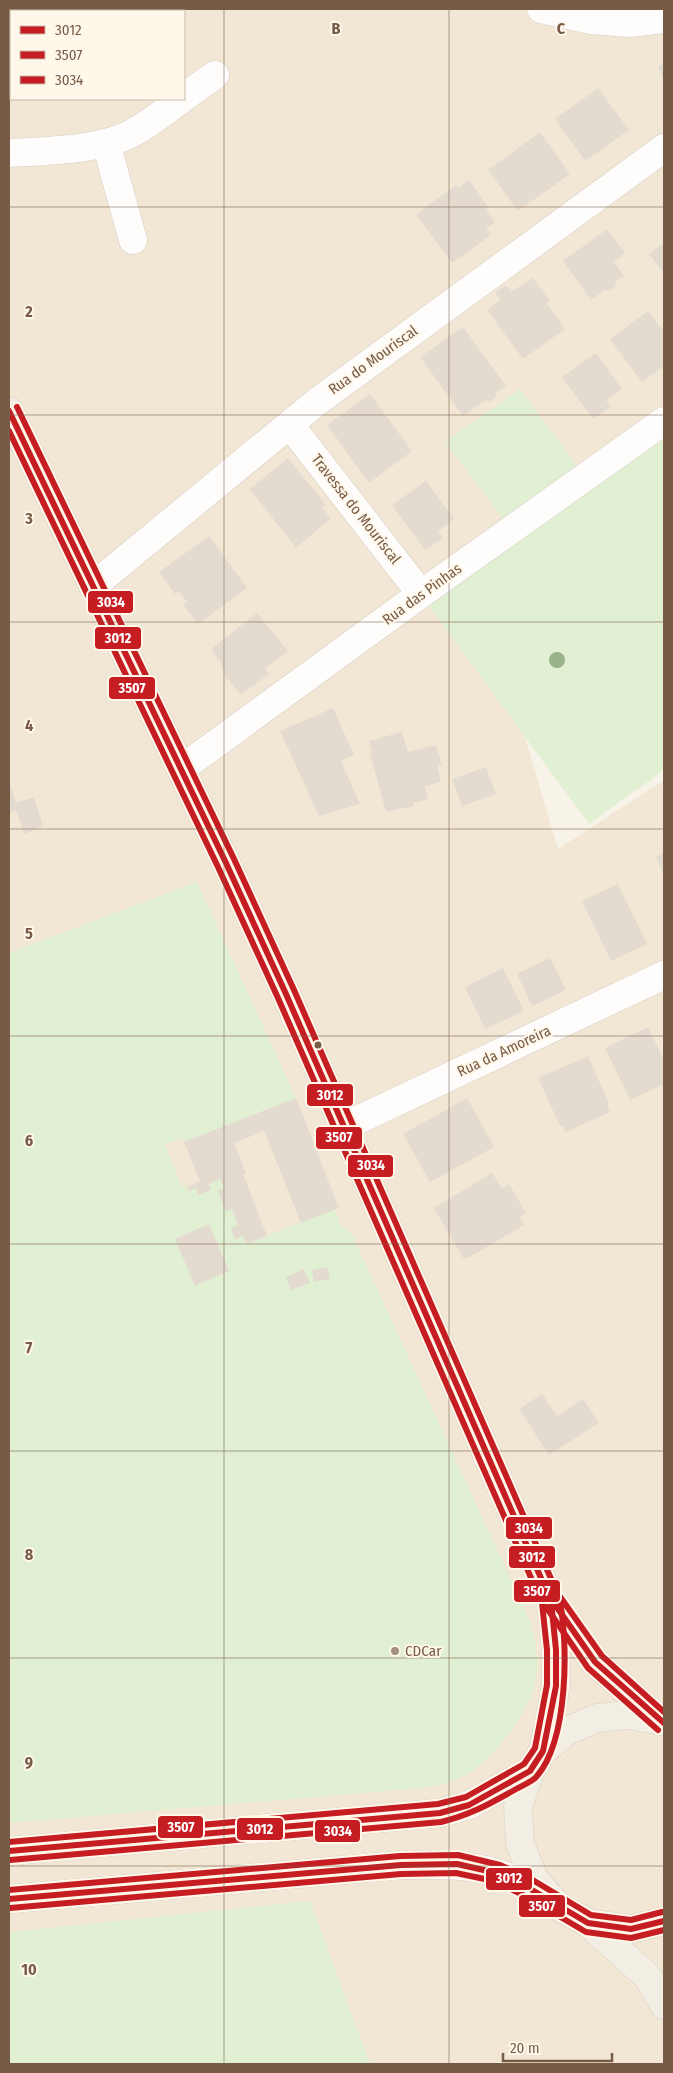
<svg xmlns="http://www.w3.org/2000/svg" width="673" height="2073" viewBox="0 0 673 2073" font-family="'Fira Sans Condensed',sans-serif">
<rect width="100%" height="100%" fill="#f8f3e8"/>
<path fill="#f2e6d5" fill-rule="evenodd" d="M9,9H664V448L478,578L558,849L664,780V2064H9ZM11,11H184V99H11Z"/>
<path fill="#e1efd2" d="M520,389L579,468L505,521L445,442Z
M664,435V770L589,824L429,606Z
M197,882L296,1098L184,1142L182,1138L165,1144L181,1186L186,1185L189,1191L196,1188L199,1195L211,1190L209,1184L220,1179L224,1188L218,1191L226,1211L232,1209L238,1225L231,1228L235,1239L243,1236L246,1244L335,1209L340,1224L351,1232L529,1619C545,1666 538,1694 509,1733C484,1767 464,1783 421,1788L9,1823V953Z
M310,1901L370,2064H9V1932Z"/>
<path fill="#e4dbd0" d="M664,64V84L658,66Z
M598,88L629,130L585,161L555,119Z
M540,132L570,174L518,211L488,170Z
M469,180L489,208L486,210L495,222L486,229L491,235L452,263L416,214L456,185L458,188Z
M607,229L625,253L614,262L624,276L615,282L617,285L608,292L606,289L591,300L563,261Z
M664,243V274L649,254Z
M533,278L550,301L547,304L565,329L523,359L487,310L500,300L495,293L506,285L511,292Z
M648,311L664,332V366L642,382L610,339Z
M463,327L506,386L495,394L497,396L490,402L487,399L463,416L420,357Z
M596,353L622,389L606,400L611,406L593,419L562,377Z
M370,394L412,451L369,483L327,425Z
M288,458L326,505L322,508L331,518L296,548L250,489Z
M426,481L454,519L438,531L443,538L425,550L392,505Z
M209,536L247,588L198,624L183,604L187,602L179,591L175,594L159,572Z
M257,613L288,651L265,669L269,674L241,695L222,672L224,670L220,664H222L211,649Z
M333,708L354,755L341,761L360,804L319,816L280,731Z
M402,732L408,752L436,745L442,765H437L441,782L425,786L428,799L413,803L414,806L386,812L370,753L372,752L369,741Z
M486,767L496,794L462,806L452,779Z
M9,782L16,803L34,797L43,826L24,834L16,810L9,813Z
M664,853V875L656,857Z
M618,884L647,944L611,961L582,901Z
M550,958L566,990L532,1006L517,974Z
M503,968L524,1011L485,1029L465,987Z
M648,1027L664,1060V1084L630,1100L605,1048Z
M588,1056L609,1104L607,1105L610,1112L566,1132L562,1125L560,1126L538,1078Z
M296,1098L339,1208L301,1223L264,1131L234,1143L246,1173L243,1174L267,1236L246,1244L243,1236L235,1239L231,1228L238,1225L232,1209L226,1211L218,1191L224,1188L220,1179L209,1184L211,1190L198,1195L196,1188L188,1191L187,1187L200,1181L184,1142Z
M467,1098L494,1147L430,1182L403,1134Z
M492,1173L502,1188L509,1184L526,1213L519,1217L524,1225L468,1258H463L434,1208Z
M209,1224L229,1271L195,1286L175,1239Z
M327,1267L330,1279L314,1282L312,1270Z
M304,1269L310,1283L291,1290L286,1277Z
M542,1394L557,1416L583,1399L599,1423L549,1455L519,1409Z"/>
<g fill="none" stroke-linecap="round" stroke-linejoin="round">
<defs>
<path id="minor" d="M541,9L591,20L629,23L664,19
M52,11L58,9
M9,31L11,30
M184,97L215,75
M106,143L133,240
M9,153C44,151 104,150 134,132C151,123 166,110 182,99
M290,425L421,594
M93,586L318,401L664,148
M181,769L421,594L664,421
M343,1127L664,975"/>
<path id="tertiary" d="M9,1851L440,1813L469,1805L530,1771
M9,1899L401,1865C433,1865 465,1863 497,1873C517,1879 536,1893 554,1904"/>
<path id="primary" d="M9,411L226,863L286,994L551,1601L595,1662L659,1720
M661,1721L628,1715L597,1718L567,1731L543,1751L530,1771L518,1807L520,1844L534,1879L559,1907L588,1923L631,1929L664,1921
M543,1751L556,1686V1650L551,1602
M588,1923L648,1977L664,2005"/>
</defs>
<use href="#minor" stroke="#d6cfc6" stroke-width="29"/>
<use href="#tertiary" stroke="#d6cfc6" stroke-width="29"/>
<use href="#primary" stroke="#d7cdc4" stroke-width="29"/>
<use href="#minor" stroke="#fefdfc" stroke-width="28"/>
<use href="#tertiary" stroke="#fefdfc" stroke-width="28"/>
<use href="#primary" stroke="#f3eee4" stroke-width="28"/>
<defs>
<path id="bus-1" d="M9,411L226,863L286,994L551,1601L556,1650V1686L543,1751L530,1771L469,1805L440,1813L9,1851
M549,1596L595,1662L664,1723
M9,1899L401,1865L457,1864L497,1873L527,1887L588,1923L631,1929L664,1921"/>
<path id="bus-2" d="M9,431L218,867L278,998L542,1603L547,1650V1685L535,1748L524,1764L466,1797L438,1804L9,1842
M542,1601L588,1668L658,1730
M10,1908L401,1874L456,1873L494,1881L523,1895L586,1932L631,1938L664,1930"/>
<path id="bus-3" d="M556,1591L602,1656L664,1712
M10,1860L441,1822C471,1815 491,1803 518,1788C524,1785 533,1781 537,1776C568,1740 569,1643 559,1597L294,990L234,859L17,407
M9,1890L400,1856L458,1855L500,1865L531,1879L591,1915L631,1920L662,1912"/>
</defs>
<use href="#bus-1" stroke="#fff8ea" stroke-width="10"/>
<use href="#bus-2" stroke="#fff8ea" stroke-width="10"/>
<use href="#bus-3" stroke="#fff8ea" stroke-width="10"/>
<use href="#bus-1" stroke="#c61d23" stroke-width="6"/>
<use href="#bus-2" stroke="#c61d23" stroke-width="6"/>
<use href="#bus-3" stroke="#c61d23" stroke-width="6"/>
</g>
<circle fill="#9ab38a" cx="557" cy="660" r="8"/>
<path fill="none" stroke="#775b47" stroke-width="1" stroke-opacity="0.55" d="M224,9V2064M449,9V2064M9,207H664M9,415H664M9,622H664M9,829H664M9,1036H664M9,1244H664M9,1451H664M9,1658H664M9,1866H664"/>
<circle fill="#775b47" stroke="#fff8ea" stroke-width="2" cx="318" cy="1045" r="4.5"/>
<circle fill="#a4907f" stroke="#fff8ea" stroke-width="2" cx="395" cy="1651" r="5"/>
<g text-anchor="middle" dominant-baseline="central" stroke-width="4" stroke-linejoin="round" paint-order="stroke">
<g font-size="15" fill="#775b47" stroke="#fff8ea">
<text transform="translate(373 360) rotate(-36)">Rua do Mouriscal</text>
<text transform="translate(356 509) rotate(52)">Travessa do Mouriscal</text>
<text transform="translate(422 594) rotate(-36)">Rua das Pinhas</text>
<text transform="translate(504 1051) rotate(-25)">Rua da Amoreira</text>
</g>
<g font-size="15" fill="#775b47" stroke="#fff8ea" text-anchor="start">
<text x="405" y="1651">CDCar</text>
</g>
</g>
<g font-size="16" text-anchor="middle" font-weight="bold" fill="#775b47" stroke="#fff8ea" stroke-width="4" stroke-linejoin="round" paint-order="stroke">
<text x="336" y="34">B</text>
<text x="561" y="34">C</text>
<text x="29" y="317">2</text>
<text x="29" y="524">3</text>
<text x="29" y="731">4</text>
<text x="29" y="939">5</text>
<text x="29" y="1146">6</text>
<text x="29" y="1353">7</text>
<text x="29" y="1560">8</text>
<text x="29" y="1768">9</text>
<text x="29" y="1975">10</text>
</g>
<g stroke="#fff8ea" stroke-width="2">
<rect x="87" y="590" width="47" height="24" rx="5" fill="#c61d23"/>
<rect x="94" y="626" width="48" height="24" rx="5" fill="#c61d23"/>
<rect x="108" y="676" width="48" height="24" rx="5" fill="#c61d23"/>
<rect x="306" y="1083" width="48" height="24" rx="5" fill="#c61d23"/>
<rect x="315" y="1126" width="48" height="24" rx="5" fill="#c61d23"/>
<rect x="347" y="1154" width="47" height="24" rx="5" fill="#c61d23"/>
<rect x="505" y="1516" width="48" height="24" rx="5" fill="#c61d23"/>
<rect x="508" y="1545" width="48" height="24" rx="5" fill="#c61d23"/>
<rect x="513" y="1579" width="48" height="24" rx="5" fill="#c61d23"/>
<rect x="157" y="1815" width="47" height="24" rx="5" fill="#c61d23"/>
<rect x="236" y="1817" width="48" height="24" rx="5" fill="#c61d23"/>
<rect x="314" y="1819" width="47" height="24" rx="5" fill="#c61d23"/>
<rect x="485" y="1867" width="48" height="24" rx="5" fill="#c61d23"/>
<rect x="518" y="1894" width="48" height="24" rx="5" fill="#c61d23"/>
</g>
<g font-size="14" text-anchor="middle" font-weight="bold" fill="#fff">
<text x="111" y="607">3034</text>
<text x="118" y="643">3012</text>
<text x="132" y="693">3507</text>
<text x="330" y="1100">3012</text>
<text x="339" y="1142">3507</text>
<text x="371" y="1170">3034</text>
<text x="529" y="1533">3034</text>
<text x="532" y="1562">3012</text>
<text x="537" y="1596">3507</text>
<text x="181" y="1832">3507</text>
<text x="260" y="1834">3012</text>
<text x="338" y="1836">3034</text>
<text x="509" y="1883">3012</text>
<text x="542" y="1911">3507</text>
</g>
<rect width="673" height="2073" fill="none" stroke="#775b47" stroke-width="20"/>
<rect x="10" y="10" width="175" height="90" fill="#fff8ea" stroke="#c9b9a9"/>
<rect x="20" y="26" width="25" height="8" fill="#c61d23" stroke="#c9b9a9"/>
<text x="55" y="35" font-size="15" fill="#775b47">3012</text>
<rect x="20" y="51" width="25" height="8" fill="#c61d23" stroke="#c9b9a9"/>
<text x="55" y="60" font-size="15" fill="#775b47">3507</text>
<rect x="20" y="76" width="25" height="8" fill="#c61d23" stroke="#c9b9a9"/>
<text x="55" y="85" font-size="15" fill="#775b47">3034</text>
<path d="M503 2053v8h109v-8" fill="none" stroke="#775b47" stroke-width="2.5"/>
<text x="510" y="2053" font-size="15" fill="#775b47" stroke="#fff8ea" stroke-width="4" paint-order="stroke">20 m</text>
</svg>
